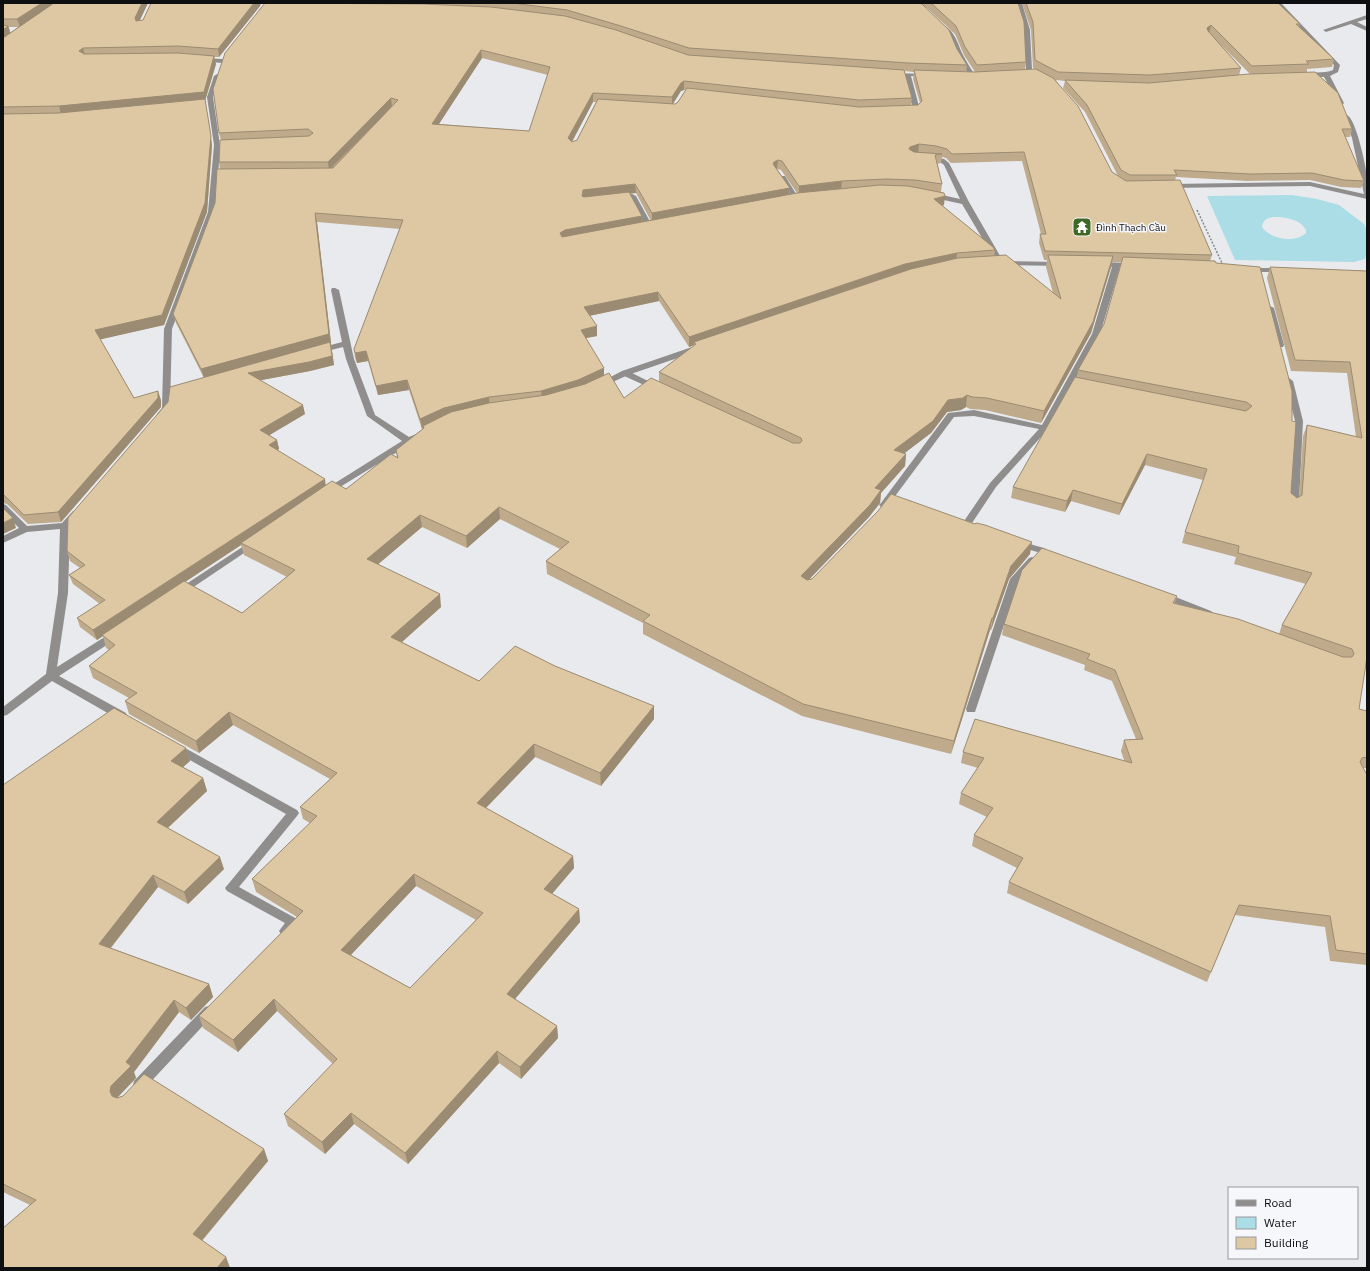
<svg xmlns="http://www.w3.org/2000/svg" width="1370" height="1271" viewBox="0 0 1370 1271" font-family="'IBM Plex Sans',sans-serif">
<rect width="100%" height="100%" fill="#e8eaed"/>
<path fill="#aadde6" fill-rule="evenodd" d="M1292,195L1317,199L1339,205L1364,224L1367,231V253L1365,259L1354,262L1235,260L1207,196ZM1274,217C1286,217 1300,219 1306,230V233C1294,244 1270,239 1262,227C1263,219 1268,218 1274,217Z"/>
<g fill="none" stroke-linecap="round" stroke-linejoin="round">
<path stroke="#88898b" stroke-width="1.5" stroke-dasharray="2 1.5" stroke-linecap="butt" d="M1197,210L1222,263"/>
<path fill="#8f8e8d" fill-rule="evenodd" d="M622,371H628L662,388L658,391L655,390L622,375L621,373Z"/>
<path fill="#8f8e8d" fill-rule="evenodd" d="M1016,3H1022L1030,30L1032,69L1042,75V77H1038L1026,70L1024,30Z
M1275,3H1281L1340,65L1338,72L1330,76L1344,103L1343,104H1339L1324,77H1306L1303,75C1309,71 1324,74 1333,70L1334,65Z
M1367,15V19L1357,22L1367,27V31L1351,24L1326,32L1323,30Z
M939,26C953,24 958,45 963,55C967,63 972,70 976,77L975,78H971L957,56L949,37L939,28Z
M202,58L222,59L225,61L222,63L200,61V59Z
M889,73L929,74V76L927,77L911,76L920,110L919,111L910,113L907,111L913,109L904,76L889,75Z
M217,74L220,76L213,97L220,145L216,212L172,329L170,408L164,416L161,417L157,414L162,408L164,329L208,212L214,145L207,97L214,76Z
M1347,115C1356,119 1366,166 1367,177C1368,184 1367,192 1367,199L1310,186L1170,188L1166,186L1170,184L1310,182L1364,194L1352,138L1344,117Z
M929,156L944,159L949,163L969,202L1003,261L1059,262H1062V266L998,265L962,204L930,197L929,195L933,193L960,199L944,165L940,162L927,159L926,158Z
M779,176H785L798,197L806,196V200L793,201L778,178Z
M632,194L636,196L653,227L652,229H646L630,198L619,200L615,198L616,196Z
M1096,262L1135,263L1139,265L1135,267H1120L1100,334L1049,428L996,487L972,523L980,530L978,532H972L962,524L990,483L1039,429L974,416L954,417L887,507H881L879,505L881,503L948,413L974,410L1042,425L1092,334L1112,267L1096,266Z
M1244,268H1283L1287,270L1283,272H1247L1243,270Z
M332,288H335L339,290L354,359L375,415L409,437L421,432L425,435L327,495L322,492L324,490L402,441L367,416L346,359L343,347L319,353L315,351L316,349L342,342L331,290Z
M1267,306H1270L1274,308L1284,345L1283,347H1277L1276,345L1266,308Z
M695,346H701L702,348L701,350L628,375L604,386H598L597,384L622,371Z
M1289,378L1293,381L1303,421L1299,504L1294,507L1289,504L1295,421L1285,381Z
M3,504L6,505L27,526L62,523L73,511H79L81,513L70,527L68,593L57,667L111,633H119L120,635L119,637L59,676L126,713L127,716L126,719H118L52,681L7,715L3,716V707L46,674L58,593L60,529L27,532L3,543V536L19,528L3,512Z
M253,540L256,541L258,543L256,545L183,594H177L175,592L177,590Z
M1019,541L1044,548L1046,550L1041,553L1016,546L1014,544Z
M1032,557L1037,560L1019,580L975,712H967L966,709L1010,579L1029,558Z
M1163,592L1211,611L1213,613L1208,616L1205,615L1160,597L1158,595L1160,593Z
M176,743L297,810L299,813L297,816L239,887L297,919L299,922C295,929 289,937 281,934L279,931L285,923L227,891L225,888L286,814L172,750L171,747L172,744Z
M209,1006L213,1007L215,1011L213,1015L144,1089L139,1091L134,1089L133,1085L134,1081L205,1007Z"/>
</g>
<path fill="#bfab8c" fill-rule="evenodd" d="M3,3H53L52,5L54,3H148L140,20H143L151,3H261L260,6L219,57H214L216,64L205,101L212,145L207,212L164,325L100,339L134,398L161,400V407L61,522L28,524L7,504L3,503ZM9,27H18L10,33Z
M265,3H1018L1026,62L1025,70L1035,69L1033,68L1031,30L1022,3H1278L1300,24L1299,27L1334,59L1332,67L1307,69V72L1352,129L1350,137H1345L1364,181L1361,188L1341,187L1310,180L1248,181L1176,177L1175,180L1212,255L1210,261L1291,493L1297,498L1299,497L1303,436L1307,425L1356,437L1347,373L1291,371L1267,278L1270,267L1367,271L1359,709L1367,711V768H1363L1367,775V965L1330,961L1325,927L1235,915L1207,982L1007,893L1009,882L1017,868L972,846L974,835L987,817L959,804L961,793L978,768L961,763L963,752L1124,760L1121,751L1124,740L1136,739L1112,681L1084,670L1085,665L1002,635L1004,624L1177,596L1175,603L1279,634L1282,625L1306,584L1234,564L1236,557L1182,543L1185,532L1203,480L1145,465L1119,515L1071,501L1065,512L1011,498L1013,487L1077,378L1078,370L1104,324L1122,262H1112L1111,267L1091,333L1041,423L985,410L970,409L966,407L961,410L947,412L931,433L904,453L906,454L905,466L881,493L880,503L869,517L809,579L1030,554L1009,579L991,630H990L951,754L802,716L643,634V623L547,574L546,561L560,549L500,519L467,548L422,527L378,564L441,607L402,642L479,681L654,719L601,786L535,757L486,808L573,856L574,868L552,894L579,909L580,922L515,999L557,1026L558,1038L521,1079L499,1063L408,1164L354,1124L325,1154L288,1126L284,1114L333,1064L277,1011L238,1052L203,1028L199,1016L297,917L256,892L252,879L310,823L303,819L300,807L330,779L233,725L199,753L129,714L125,701L129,698L93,678L89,666L109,650L106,648L103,636L97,640L80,627L77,618L100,604L73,584L69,575L80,568L70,561L67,551L204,378L176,323L173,314L215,203L220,169L219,162L221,140L219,133ZM925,7L927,8L955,34L964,55L975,72H966L967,65ZM1220,44L1250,74L1239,75L1241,68ZM482,58L548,75L529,131L439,124ZM904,71L914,72L913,79L920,103L918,105H911L912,98ZM1056,80L1065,81L1063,88L1085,112L1118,176L1112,172ZM684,90H686L678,102L675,104H673L681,91ZM593,102H596L577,140L572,142ZM942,157L946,158L951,163L1022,161L1041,234H1040L1039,243L1044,260H1047L1046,267L1053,293L994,256L995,250L942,206L944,205L941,192L942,184L937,164L941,163ZM777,169L781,170L797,193L790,195V188ZM630,193H636L651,221L643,222ZM317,222L400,229L354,349L355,358L357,363L368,361L378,395L409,390L422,429L423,428V429L396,450L397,458L346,489L326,485L277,450L279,449L277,440L269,435L305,414L261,380L310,371L334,365L331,344V343ZM659,301L689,347L694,345V346L659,372V382L624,398L604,375L586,338L597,336L589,316ZM241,545L244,555L287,577L242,613L185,582ZM416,886L476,920L410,988L351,955Z
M186,748L190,761L183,767L203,778L207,791L168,828L224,869L188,904L158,887L111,948L209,984L213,997L191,1020L179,1012L134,1072L136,1078L117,1098L264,1149L268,1161L202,1241L226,1257L230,1268H3L30,1205L3,1192V785Z"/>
<path fill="#9b8b72" d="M42,3H53L50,7L20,27L17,19Z
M142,3H148L137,26L135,18Z
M254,3H261L260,6L219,57L218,49Z
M1211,25L1209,34L1206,36L1207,28Z
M8,26L11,34L3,39V30Z
M83,48L85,56L79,51Z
M481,50L482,58L433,133L432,124Z
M214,56L216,64L205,101L212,145L207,212L164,325L98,340L95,330L61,114L59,106Z
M684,81V90L681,91L672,105V97L681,83Z
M593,93V102L569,147L568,138Z
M391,98L392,107L329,170L328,162Z
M919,144L918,153L909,157V149L910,147Z
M778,160L777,169L773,171L774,162Z
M842,181L841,190L799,195V186Z
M635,184L636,193L584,200L582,196L583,190Z
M790,188L789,197L652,222V213Z
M945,196L944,205L932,208L934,199Z
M315,213L317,222L331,343V344L334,365L310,371L251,382L248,373L204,378L201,369Z
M642,216L643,225L561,243L560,233L565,230Z
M957,253L956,263L694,342V345L689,347V337L905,264Z
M1113,256L1111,267L1091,333L1041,423L1044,411Z
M658,292L659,301L584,317V307Z
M597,326V336L581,339V330Z
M366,351L368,361L357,363L355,353Z
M604,368V378L542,401L541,391Z
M407,380L409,390L378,395L376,386Z
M158,391L161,400V407L61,522L58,512Z
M967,395L966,407L961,410L947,412L931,433L893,462L894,450L948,400Z
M489,397L490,407L423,426V428L422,429L420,419L444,408Z
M303,405L305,414L263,439L260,430Z
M277,440L279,449L271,454L269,445Z
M906,454L905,466L881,493L880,503L869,517L801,588V576L875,488Z
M1147,454L1145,465L1119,515L1122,504Z
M325,479L326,488L241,543V545L103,636L102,635L103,636L97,640L93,630Z
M1073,490L1071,501L1065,512L1067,501Z
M499,507L500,519L467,548L466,536Z
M420,515L422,527L369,572L367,559Z
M13,518L16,528L3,534V523Z
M1032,542L1030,554L1009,579L991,630L993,618L1011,566Z
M440,594L441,607L394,649L391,637Z
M992,618L990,630L951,754L954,741Z
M654,706V719L601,786L600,773Z
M229,712L233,725L199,753L196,741Z
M534,744L535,757L479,815L477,803Z
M186,748L190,761L175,774L171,761Z
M203,778L207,791L161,834L157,822Z
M573,856L574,868L545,902L544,889Z
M220,857L224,869L188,904L184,892Z
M414,874L416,886L344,962L341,950Z
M153,875L158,887L104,956L99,944Z
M579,909L580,922L509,1006L507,994Z
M209,984L213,997L191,1020L186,1008Z
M274,999L277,1011L238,1052L233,1040Z
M174,1000L179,1012L134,1072L136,1078L117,1098L116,1103L110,1091L111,1086L126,1062Z
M557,1026L558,1038L521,1079L520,1067Z
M497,1051L499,1063L408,1164L405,1153Z
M351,1113L354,1124L325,1154L322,1142Z
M264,1149L268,1161L198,1245L193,1234Z
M226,1257L230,1268H217Z"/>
<path fill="#dec7a3" stroke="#9b8b72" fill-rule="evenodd" d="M3,3H42L17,19H3Z
M54,3H142L135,18L136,21L143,20L151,3H254L218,49L178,46L83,48L79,51L84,54L178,53L214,56L204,92L59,106L3,107V38Z
M265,3L423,4L491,7L565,16L616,30L688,55L904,70L912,98L859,100L684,81L681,83L672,97L593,93L568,138L572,142L577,140L598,99L675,104L678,102L687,88L859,107L918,105L922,101L914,70L974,72L1036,69L1053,78L1078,106L1112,172L1126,181L1180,180L1212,255L1045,251L1040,234H1046L1024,152L952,154L947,149L936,146L919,144L910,147L909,149L914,152L942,154L935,155L942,184L915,180L886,179L842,181L799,186L782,161L778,160L774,162L773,164L790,188L652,213L635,184L583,190L582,196L584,197L629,192L642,216L565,230L560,233L562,237L797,193L880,185L908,186L944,193L945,196L934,199L993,247L995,250L957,253L905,264L689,337L658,292L584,307L597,326L581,330L604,368L578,380L541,391L489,397L444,408L420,419L407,380L376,386L366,351L355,353L354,349L403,220L315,213L329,334L201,369L173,314L215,203L217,169L333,168L398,100L391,98L328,162H219L220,140L309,136L313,133L308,129L219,133L213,89L225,53ZM481,50L550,67L529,131L432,124Z
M512,3H918L922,4L949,30L957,49L967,65L908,63L689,48L621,26L567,10Z
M931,3H1018L1024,22L1026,62L977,65L965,47L956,26Z
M1026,3H1278L1300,24H1296L1334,59L1306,61L1309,64L1252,66L1211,25L1207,28L1208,31L1241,68L1150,75L1058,72L1035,60L1033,22Z
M3,25L8,26L3,30Z
M1315,72L1338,93L1352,129H1342L1364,181L1344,180L1312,173L1250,174L1174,170L1177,175H1130L1121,170L1087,105L1065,80L1149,83L1249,74Z
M205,99L211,136L205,203L162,315L95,330L134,398L158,391V398L58,512L24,515L3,494V114L59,113Z
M1006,255L1061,299L1048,255L1113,256L1093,322L1044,411L987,398L972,397L967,395L963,398L948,400L933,421L894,450L906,454L875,488L881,490L870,505L801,576L807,580L812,579L878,511L891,494L975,524L976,523L985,525L1032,542L1011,566L993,618H992L954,741L803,704L643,621L650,615L546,561L569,542L499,507L466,536L420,515L367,559L440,594L391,637L479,681L515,646L555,666L654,706L600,773L534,744L477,803L573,856L544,889L579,909L507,994L557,1026L520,1067L497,1051L405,1153L351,1113L322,1142L284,1114L337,1059L274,999L233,1040L199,1016L303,911L252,879L317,816L300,807L337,773L229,712L196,741L125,701L137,693L89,666L115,645L102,635L184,581L242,613L295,570L241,543L332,481L346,489L391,454L398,458L396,450L424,428L423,426L451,412L489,403L546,395L585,384L609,373L624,398L651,378L793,443H800L802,441L801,438L659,372L696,344L694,342L911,269L958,258ZM414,874L483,913L410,988L341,950Z
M1123,257L1215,261L1216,263L1260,267L1292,391V421L1296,422L1291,493L1297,498L1302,495L1307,425L1362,438L1350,362L1295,360L1270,267L1367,271V657L1359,709L1367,711V757L1362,758L1360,762L1367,775V954L1336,950L1330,916L1239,905L1211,972L1009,882L1023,858L974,835L993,808L961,793L984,758L963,752L975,719L1132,763L1124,740L1143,739L1115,670L1087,659L1090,654L1004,624L1022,570L1042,548L1177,596L1173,603L1238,619L1343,657H1352L1354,654L1352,649L1282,625L1312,573L1238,553L1239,546L1185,532L1207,469L1147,454L1122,504L1073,490L1067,501L1013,487L1075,377L1246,411L1252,406L1246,402L1078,370L1104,324Z
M330,342L332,356L309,362L248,373L303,405L260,430L277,440L269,445L325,479L93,630L77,618L105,600L69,575L85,565L67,551L68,518L168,402L170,387Z
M3,508L13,518L3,523Z
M114,708L186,748L171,761L203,778L157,822L220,857L184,892L153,875L99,944L209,984L186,1008L174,1000L126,1062L131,1066L111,1086L110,1091L112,1096L117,1098L123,1096L144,1074L264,1149L193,1234L226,1257L217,1268H3V1228L36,1200L3,1184V785Z"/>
<defs>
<symbol id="temple-square" viewBox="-11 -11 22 22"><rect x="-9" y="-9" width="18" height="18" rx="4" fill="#3f6824" stroke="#f5f7fb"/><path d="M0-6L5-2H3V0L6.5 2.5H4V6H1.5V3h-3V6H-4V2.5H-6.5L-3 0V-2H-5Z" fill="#fff"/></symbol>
</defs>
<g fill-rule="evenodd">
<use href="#temple-square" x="1071" y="216" width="22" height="22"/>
</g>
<g text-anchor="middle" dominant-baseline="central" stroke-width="3" stroke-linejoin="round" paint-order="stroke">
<g font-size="10" fill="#0e0f10" stroke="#f5f7fb" text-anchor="start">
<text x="1096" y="227">Đình Thạch Cầu</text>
</g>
</g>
<rect width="1370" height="1271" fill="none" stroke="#0e0f10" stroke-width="8"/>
<rect x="1228" y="1187" width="130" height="72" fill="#f5f7fb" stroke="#999a9d"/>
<rect x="1236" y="1200" width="20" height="6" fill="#8f8e8d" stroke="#999a9d"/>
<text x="1264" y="1207" font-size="12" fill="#0e0f10">Road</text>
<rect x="1236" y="1217" width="20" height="12" fill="#aadde6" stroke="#999a9d"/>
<text x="1264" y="1227" font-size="12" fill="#0e0f10">Water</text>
<rect x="1236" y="1237" width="20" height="12" fill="#dec7a3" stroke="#999a9d"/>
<text x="1264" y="1247" font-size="12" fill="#0e0f10">Building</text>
</svg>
